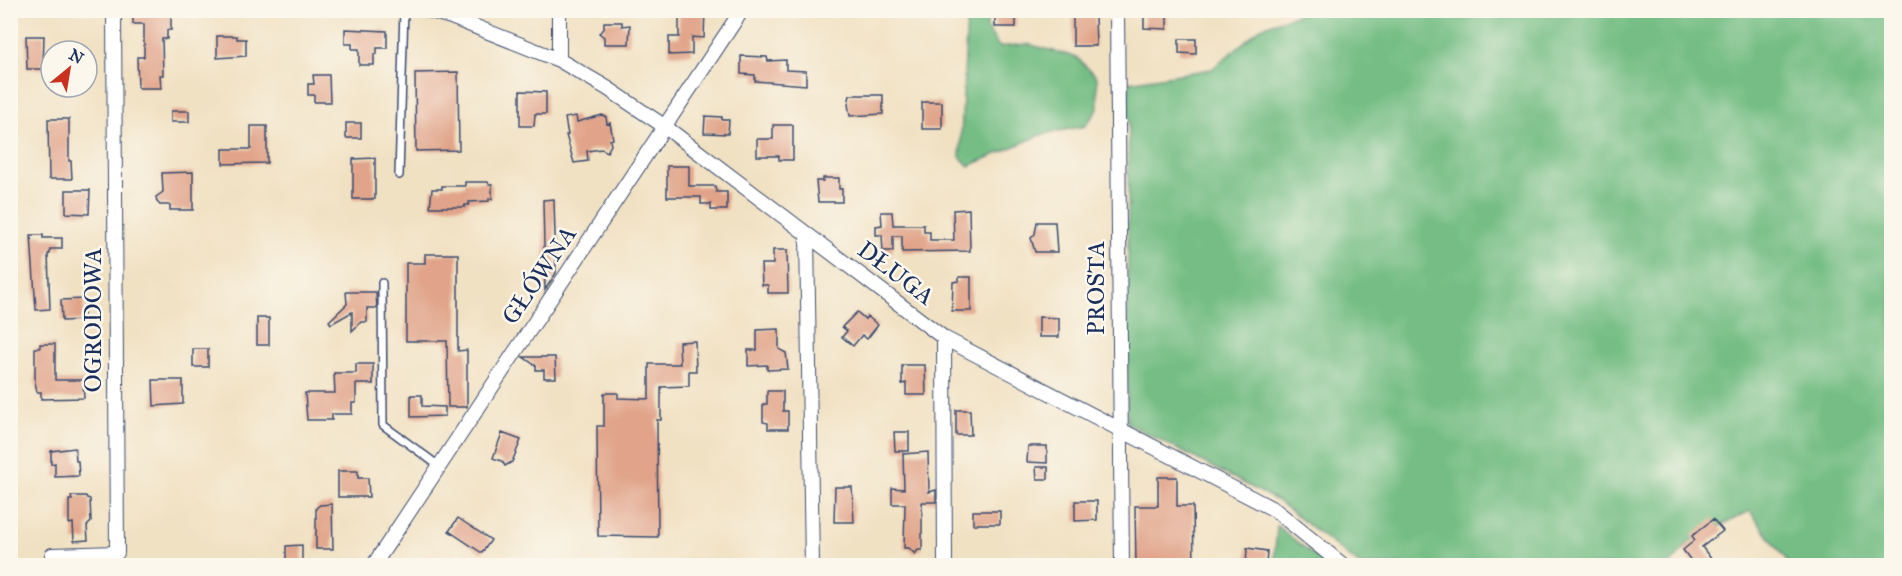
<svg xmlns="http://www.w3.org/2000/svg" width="1902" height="576" viewBox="0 0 1902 576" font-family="'IM FELL Great Primer',serif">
<rect width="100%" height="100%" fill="#fbf7ec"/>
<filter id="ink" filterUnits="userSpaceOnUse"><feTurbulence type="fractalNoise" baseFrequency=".0167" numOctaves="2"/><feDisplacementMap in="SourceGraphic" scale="12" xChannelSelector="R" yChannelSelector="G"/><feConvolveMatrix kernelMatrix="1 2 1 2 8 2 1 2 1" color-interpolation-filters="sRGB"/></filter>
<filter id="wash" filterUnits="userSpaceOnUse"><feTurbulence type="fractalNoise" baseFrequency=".008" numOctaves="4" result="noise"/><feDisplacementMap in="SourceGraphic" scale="24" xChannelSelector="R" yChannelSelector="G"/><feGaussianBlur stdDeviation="1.35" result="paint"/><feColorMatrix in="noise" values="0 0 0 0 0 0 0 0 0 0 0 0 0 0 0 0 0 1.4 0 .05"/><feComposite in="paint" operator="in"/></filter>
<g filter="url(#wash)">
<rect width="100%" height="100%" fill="#f1e1c3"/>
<path fill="#74bd84" stroke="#487671" stroke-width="1.5" d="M1307,11H1891V565H1790L1750,511L1691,540L1670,565H1360L1276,500L1127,423L1129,82L1212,69L1262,27Z
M987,14V28L999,47L1027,44L1076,57L1097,77L1098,109L1085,126L1043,134L969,166L960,157L967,15Z
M1277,526L1325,564L1328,565H1274Z"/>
<g id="blocks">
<path fill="#e1a48a" d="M679,10H705L704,38L692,37V54L669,55V37H679Z
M995,10H1016V27H995Z
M1144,10H1167V29L1144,28Z
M133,12H171V30H167V39H162L163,75H160L161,88H138L137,57H144V24H133Z
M1073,17H1095L1096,46H1073Z
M604,22H622V26L630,25L629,44H604V37L599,33L604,29Z
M345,29L387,31V48H377V54H374V65H359V49H352V44H345Z
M26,36H44L43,69H27Z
M217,36H237V39H246V56L217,58Z
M1179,39H1196V54L1179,53Z
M741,56L767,57L768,61L786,60V70L806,71V85L755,81V75L741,74Z
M458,72L459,150L416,151L415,73Z
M313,75H329L330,102H314V95H308V84H314Z
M520,91L546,92V114H535L534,126H520Z
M850,95H883V114L850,116L848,104Z
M922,102H942V129H922Z
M171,111H189V122H171Z
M602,115L606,117L607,124L610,123L613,139L610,140L611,145L607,152L602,149L587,151L588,161L574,163L566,135H568L565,118L576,116L577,122Z
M705,116L722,117V120H729L728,134L704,133Z
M48,119H69V161H71L72,179H49Z
M346,123H361V138H346Z
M773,125H793V160H779V156H757V139H773Z
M251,126H267V163L223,164V149H251Z
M375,158V199H353V159Z
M667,166H689V186H715L716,192H727V210H711V204H701V197H667Z
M193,172V210H170V205H160L157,202L156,197L163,192L162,173Z
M823,178H839V189H842V202H818L816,181H823Z
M465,182H488L489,184H492V199H489V201L469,202V205H465V207H430L432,189H442V186H465Z
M66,190H90L89,214L66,213Z
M554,199L556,273L545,290L543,200Z
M969,209L970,251L902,252V236H893V251H883L882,235H876V226L882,225L881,212H892L893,225H924V232H930V240H954L953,210Z
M1037,222H1055L1057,252H1035L1031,238L1035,234Z
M31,235H43V238H62V249H50V254H48L50,309L36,310Z
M773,250H787L788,293H768V285H762L761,264H773Z
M425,254H458V351L467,350V407H448L447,341H406V263H425Z
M959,277H971V311H952L953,282L959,281Z
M346,292H376L377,308H367V322H361L352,331V312L331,324L329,321L347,304Z
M84,299V320L62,321L61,300Z
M857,312L865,319L867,316L878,325L867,339L862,335L853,346L842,337L847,331L842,327Z
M1039,317L1059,318V337H1039Z
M257,318H269V345H257Z
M779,329V349L786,353L788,369L767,370V365L748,366V350H757V330Z
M695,341L696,371H689V386L661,387V420H657L658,537L598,536L597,426H604V393H618V398L649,399V364H680L679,342Z
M40,344H55V380H83L84,398L41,399V392H37L35,382V348H40Z
M193,349H208V367H193Z
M523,357H555L556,378H544V370H536V366Z
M356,364H373V384H356V403H352V414H332V420H307L305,393H335L334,373H356Z
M902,365H925L926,395H906V383L902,384Z
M153,380H183V404L154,406Z
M767,391H783V411H788V429H768V423L763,422V404H767Z
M411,395H422V406L445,407V416L411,417Z
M956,410H970L971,435H956Z
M894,432H909V451H895Z
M502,433L521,440L512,462L505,466L502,461L493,458Z
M1028,446H1047V463L1027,462Z
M75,448L76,461H78L79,476L55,477V463L51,464V451Z
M928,452L929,492L936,490V502H922V550H918L915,554L909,548H904L905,504H892V488L904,489L903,454Z
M1036,467H1048V479H1037Z
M338,471H358V478H368L369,497H338Z
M1158,477H1177V506H1193L1194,566H1136L1135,506H1158Z
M835,487H852L854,522H834Z
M71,496H86L87,498L90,499L91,522L87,526L88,540L74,541L73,523L69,524V500H72Z
M1075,501H1097V520L1075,521Z
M332,504L333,549H316V508L320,505Z
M973,511H1000V524H973Z
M458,518L491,540L482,553L449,531Z
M1713,519L1723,531L1702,547L1712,560L1705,566H1695L1683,550L1695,540L1692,536Z
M302,545V563H286V546Z
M1247,548L1267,551L1266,566H1246Z"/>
</g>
</g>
<g filter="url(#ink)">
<use href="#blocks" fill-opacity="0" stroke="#3b4a6d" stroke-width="1.5"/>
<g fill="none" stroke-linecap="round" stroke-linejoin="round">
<defs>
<path id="lane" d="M399,175L404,10
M382,283L383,425L439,466"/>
<path id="street" d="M428,10L451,17L559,60L607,88L664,126L944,338L1275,510L1344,566
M559,10V60
M1117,10L1122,566
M807,234L812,566
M944,338L945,566
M53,566L52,555L117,553L114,10
M373,566L742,10"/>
</defs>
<use href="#lane" stroke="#3b4a6d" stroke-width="10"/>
<use href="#street" stroke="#3b4a6d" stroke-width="16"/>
<use href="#lane" stroke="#fff" stroke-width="7"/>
<use href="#street" stroke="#fff" stroke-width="14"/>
</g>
</g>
<g text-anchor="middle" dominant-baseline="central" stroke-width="5" stroke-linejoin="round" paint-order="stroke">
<g font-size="24" fill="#1b2f5e" stroke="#fbf7ec">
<text transform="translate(896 273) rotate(37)">DŁUGA</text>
<text transform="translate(539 275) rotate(-56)">GŁÓWNA</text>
<text transform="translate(1096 288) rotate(-90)">PROSTA</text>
<text transform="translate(93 320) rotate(-90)">OGRODOWA</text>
</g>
</g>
<rect width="1902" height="576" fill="none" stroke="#fbf7ec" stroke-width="36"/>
<g transform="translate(69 69) rotate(30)"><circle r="28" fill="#fbf7ec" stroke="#a1a7b3" stroke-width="1.5"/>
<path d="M0-4.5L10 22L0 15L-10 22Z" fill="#c8321e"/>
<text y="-9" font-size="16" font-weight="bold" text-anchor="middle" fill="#1b2f5e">N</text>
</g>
</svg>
